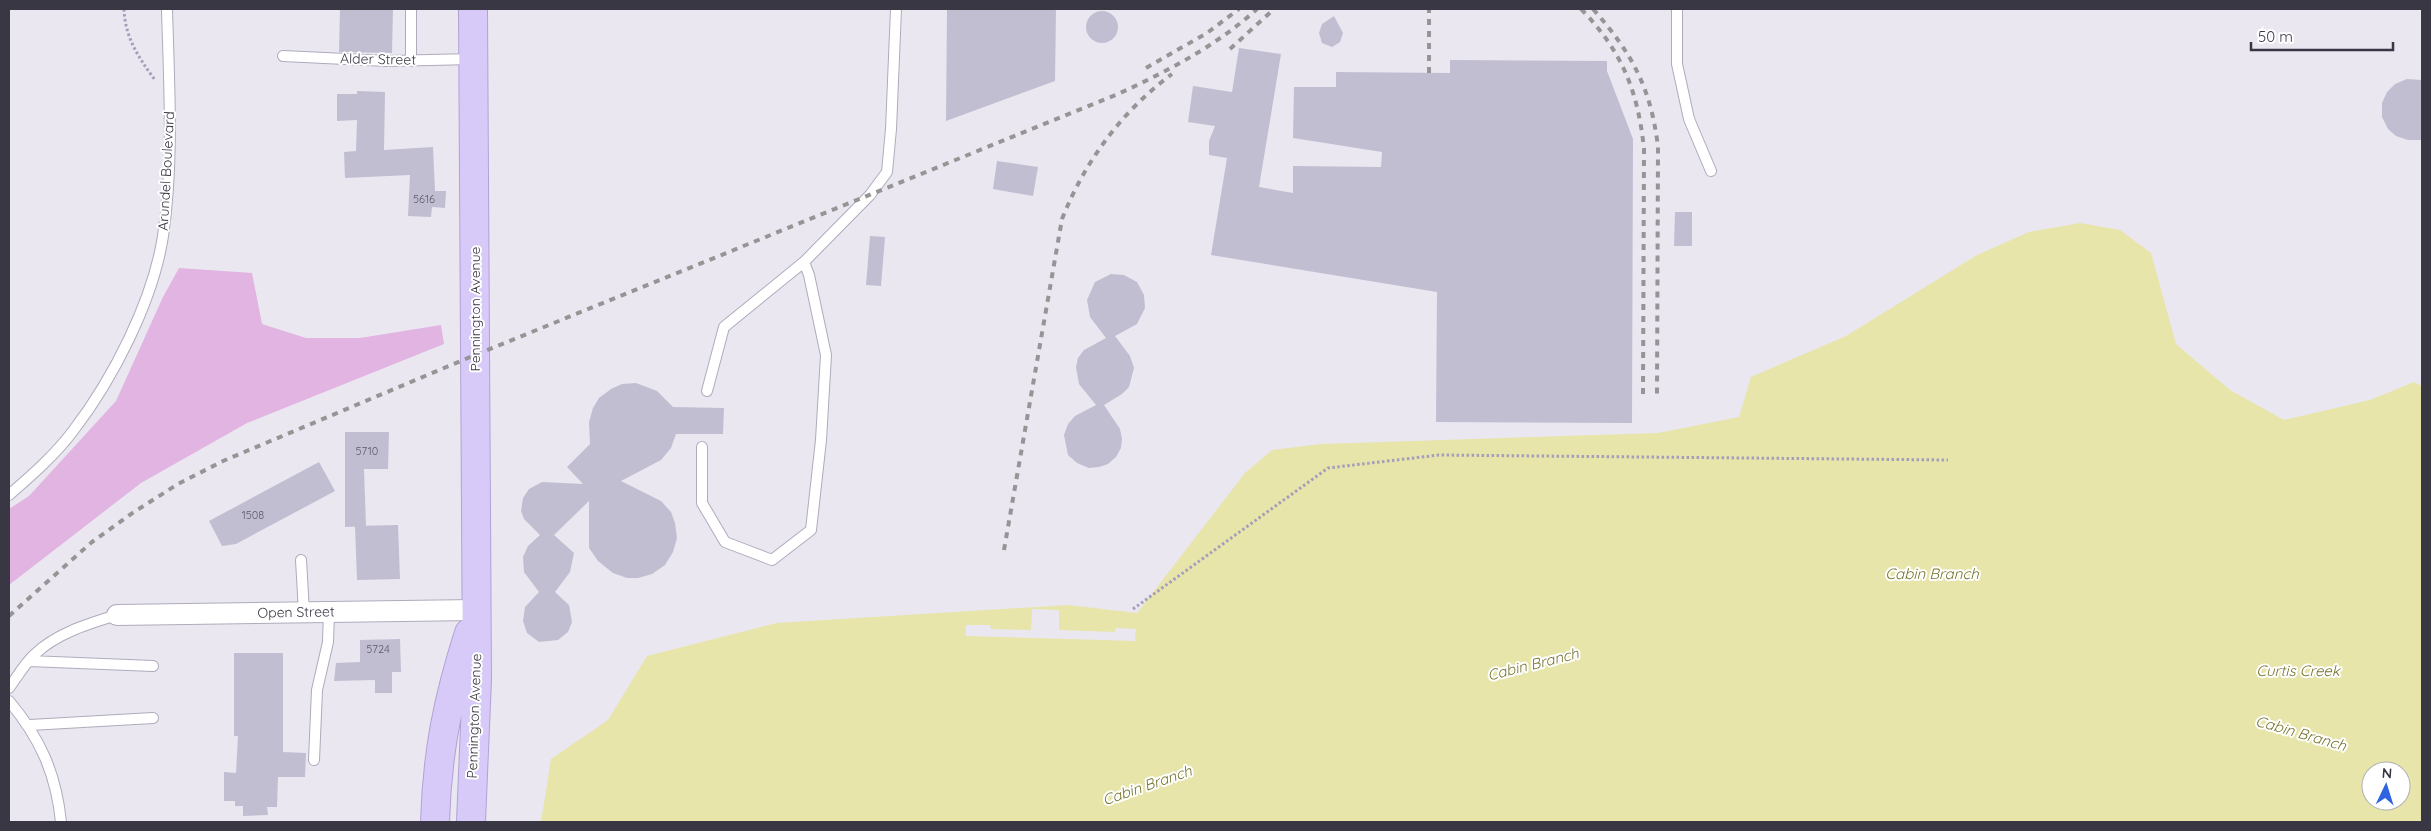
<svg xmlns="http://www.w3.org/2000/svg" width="2431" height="831" viewBox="0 0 2431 831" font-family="Quicksand,sans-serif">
<rect width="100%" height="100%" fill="#eae7f1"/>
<path fill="#e1b4e1" d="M179,268L252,273L262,324L306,338H360L441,325L444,344L247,423L141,483L9,585V509L29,496L116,401L163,297Z"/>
<path fill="#e7e5aa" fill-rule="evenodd" d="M2080,223L2120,230L2151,253L2176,344L2230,390L2284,420L2370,400L2414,382L2422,386V822H541L551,759L608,720L647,656L777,623L1068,605L1137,613L1245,473L1272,450L1321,444L1658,433L1739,417L1751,377L1846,336L1977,255L2029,232ZM2371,771H2401V801H2371Z"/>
<path fill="#eae7f1" d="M1032,609L1059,610V630L1115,632L1116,628L1136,629L1135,641L966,636V625H990L991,629L1031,630Z"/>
<path fill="#c1bed2" d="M340,9H393L392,53L339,52Z
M947,9H1056L1055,81L946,121Z
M1086 27a16 16 0 1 1 32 0a16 16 0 1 1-32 0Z
M1334,16L1343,33L1340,42L1332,47L1322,43L1319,33L1322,24Z
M1239,48L1281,54L1259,187L1293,193V166L1381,167L1382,152L1293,138L1294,87H1336V72L1450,73V60L1607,61V71L1633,139L1632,423L1436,422L1437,292L1211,255L1227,158L1209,155V141L1215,126L1188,122L1193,86L1232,92Z
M2407,79L2422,80V140H2408L2396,136L2388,129L2382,117V103L2387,92L2395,84Z
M357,91L385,92L384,150L433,147L435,191H446L445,208L432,207L431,217L408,216L410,175L345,178L344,152L356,151L357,120L337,121V94H357Z
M997,161L1038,167L1033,196L993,189Z
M1675,212H1692V246H1674Z
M870,236L885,237L881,286L866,285Z
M1111,274L1124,275L1137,282L1144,295L1145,308L1137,324L1115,336L1130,356L1134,368L1129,387L1122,394L1104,405L1120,429L1122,439L1121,448L1116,457L1108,464L1099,467L1089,468L1077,463L1068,455L1064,435L1068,424L1075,416L1096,405L1079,384L1076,367L1078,358L1084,350L1106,338L1090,317L1087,300L1095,282Z
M636,383L657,391L673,407L724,408L723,434H676L671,448L661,460L621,481L661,501L671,512L675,523L677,538L673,552L665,565L652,574L638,578H627L613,573L598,561L589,548V501L554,535L574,553L570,572L555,592L569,605L572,622L568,632L558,640L539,642L527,633L523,621L525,607L539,592L524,572L523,557L528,546L540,535L524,519L521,511L523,498L529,489L542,482L583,484L567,467L590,444L589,422L593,408L599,398L611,389L622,384Z
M345,432H389L388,469H364L366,526L345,527Z
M319,462L335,491L236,544L222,546L209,521Z
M398,525L400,579L357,580L355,526Z
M400,639L401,672H392V693H375V680L334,681L336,663L360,662V640Z
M234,653H283V752L306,753L305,777H278L277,807H267L268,815L243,816V806H235V801H224V772L236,773L238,736H234Z"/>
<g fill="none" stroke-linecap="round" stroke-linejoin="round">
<defs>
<path id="lane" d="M1677,9V64L1689,119L1711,171
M283,56L387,61L473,59
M411,61V9
M707,391L724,327L804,262L870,195L887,172L891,129L896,9
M702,447V503L725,542L772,560L811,530L821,440L826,355L809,275L804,262
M9,495C32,475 55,455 73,431C113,379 153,301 163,236C174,161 169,84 167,9
M301,560L304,612
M29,661L153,666
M9,688C17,677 25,663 35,654C57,633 88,624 117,615
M9,701C40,738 56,773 61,822
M30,725L153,718
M314,760L317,690L328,642L329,612"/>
<path id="street" d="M117,615L476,610"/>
<path id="secondary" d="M435,822C437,753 448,698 469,633
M471,822L477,679L473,9"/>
</defs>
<use href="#lane" stroke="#afabbc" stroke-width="12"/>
<use href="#street" stroke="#afabbc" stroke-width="22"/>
<use href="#secondary" stroke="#b1a2d5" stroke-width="30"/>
<path stroke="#a49dbc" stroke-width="3" stroke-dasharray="2.5 2.5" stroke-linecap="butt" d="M124,9C125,37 138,57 155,80
M1133,609L1328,468L1439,455L1948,460"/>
<use href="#lane" stroke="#fff" stroke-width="10"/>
<use href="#street" stroke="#fff" stroke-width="20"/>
<use href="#secondary" stroke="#d8caf8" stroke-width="28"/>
<path stroke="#959595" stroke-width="4" stroke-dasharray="6 6" stroke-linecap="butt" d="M1581,9C1622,51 1638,91 1644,149L1643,394
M1593,9C1632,53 1651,88 1658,147L1657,395
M1230,49L1274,9
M1146,68L1207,33L1239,9
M1429,73V9
M1004,550L1062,219C1085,161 1122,111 1172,74
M9,616L92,542L134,512L178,484L223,461L475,355L1118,94C1168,71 1216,46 1257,9"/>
</g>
<g text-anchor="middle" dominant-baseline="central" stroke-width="4" stroke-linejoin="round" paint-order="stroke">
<g font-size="11" fill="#5b5968">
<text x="424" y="199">5616</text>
<text x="367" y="451">5710</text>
<text x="253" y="515">1508</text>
<text x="378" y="649">5724</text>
</g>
<g font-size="14" fill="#393744" stroke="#fff">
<text transform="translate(378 59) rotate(1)">Alder Street</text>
<text transform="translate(166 171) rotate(-87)">Arundel Boulevard</text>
<text transform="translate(475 309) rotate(-90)">Pennington Avenue</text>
<text transform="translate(296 612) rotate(-1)">Open Street</text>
<text transform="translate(474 716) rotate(-88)">Pennington Avenue</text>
</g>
<g font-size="15" font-style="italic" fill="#77752f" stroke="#fff">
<text x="1932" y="573">Cabin Branch</text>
<text transform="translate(1533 664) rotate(-14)">Cabin Branch</text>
<text x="2298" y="670">Curtis Creek</text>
<text transform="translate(2301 733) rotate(16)">Cabin Branch</text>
<text transform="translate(1147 785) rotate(-19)">Cabin Branch</text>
</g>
</g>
<rect width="2431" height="831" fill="none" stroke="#393744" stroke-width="20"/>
<g transform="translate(2386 786) rotate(4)"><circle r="24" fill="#ffffff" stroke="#b0afb4"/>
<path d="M0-4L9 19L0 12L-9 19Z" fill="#2e63e1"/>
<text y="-8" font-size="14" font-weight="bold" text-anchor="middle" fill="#393744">N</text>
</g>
<path d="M2251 42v8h142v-8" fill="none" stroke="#393744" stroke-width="2.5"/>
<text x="2258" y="42" font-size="15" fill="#393744" stroke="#ffffff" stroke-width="4" paint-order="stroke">50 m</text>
</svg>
